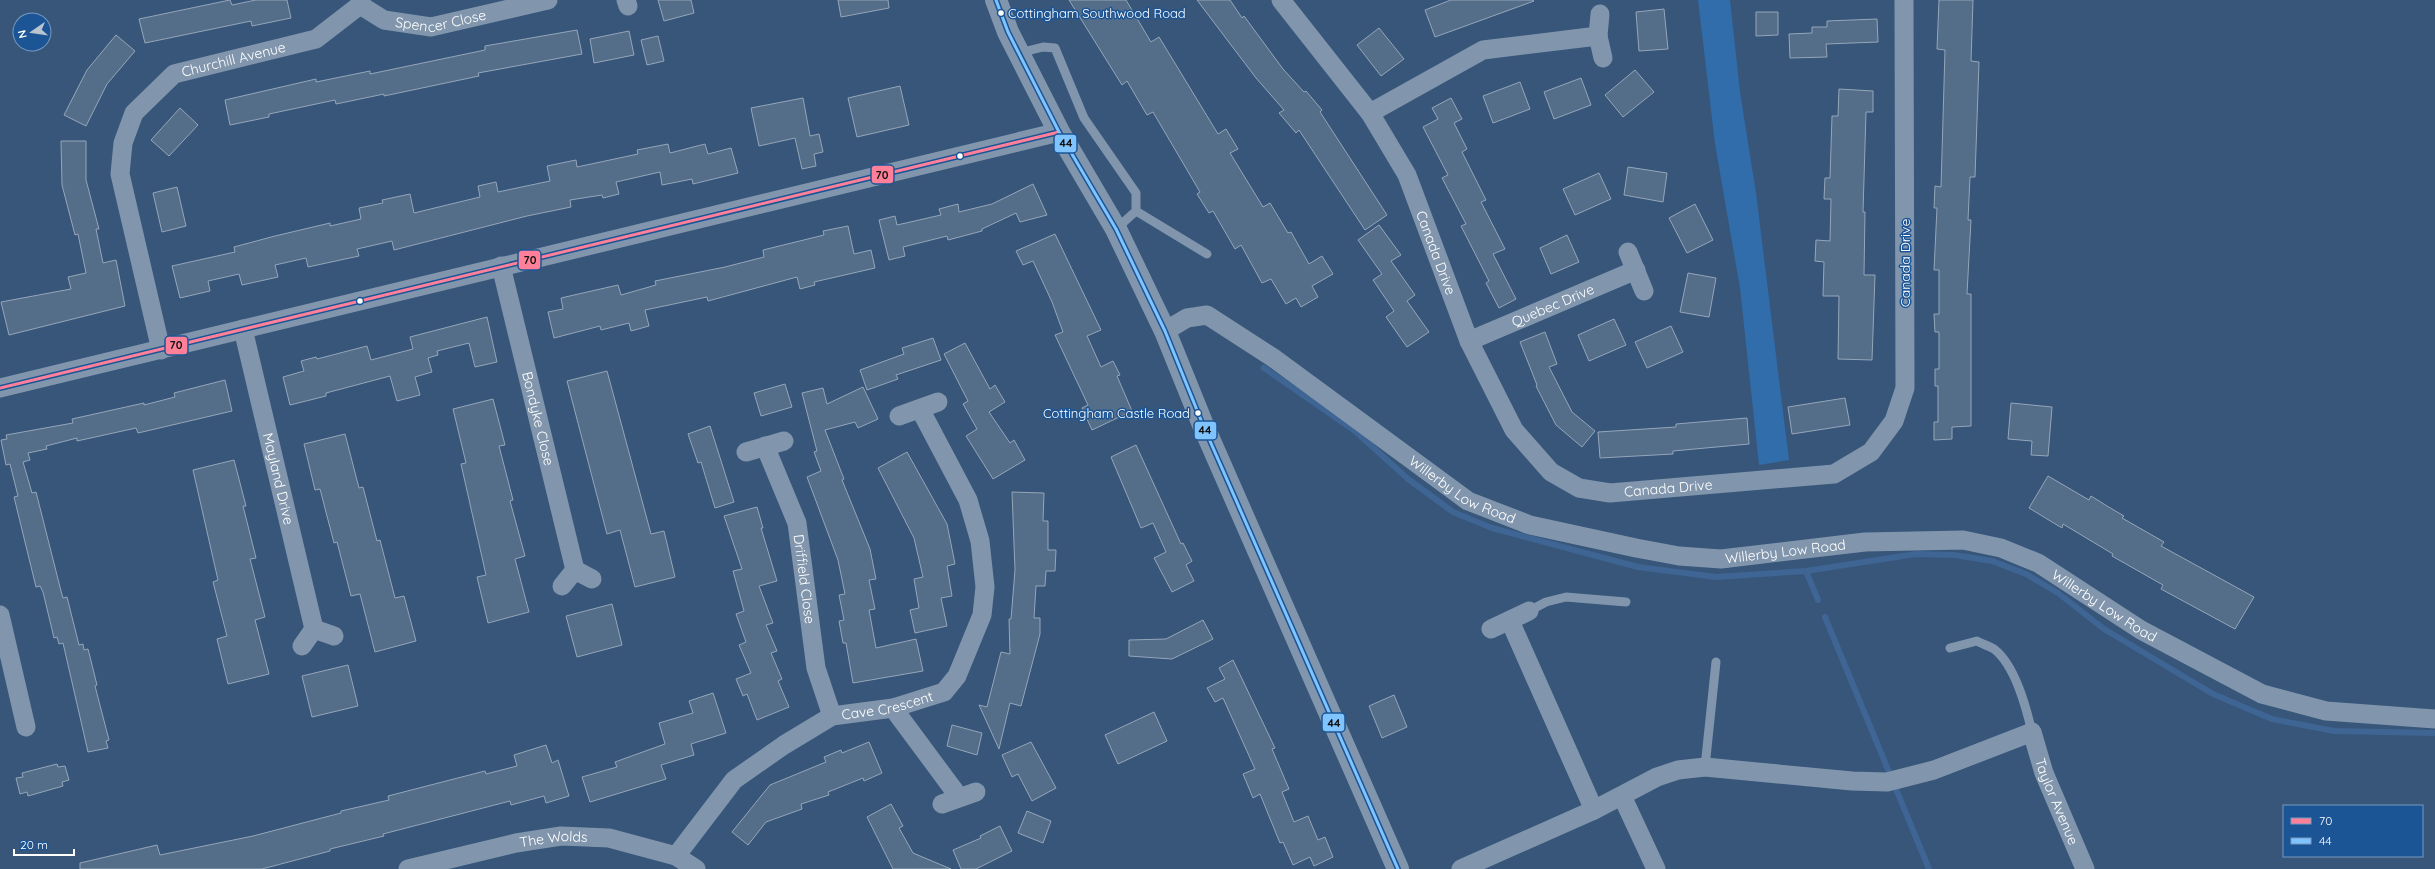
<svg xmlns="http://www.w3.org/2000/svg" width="2435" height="869" viewBox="0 0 2435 869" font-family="Quicksand,sans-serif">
<rect width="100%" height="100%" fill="#37567a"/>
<path fill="#316cab" d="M1698,0H1730L1740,92L1756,193L1789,460L1759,465L1740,288L1715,144Z"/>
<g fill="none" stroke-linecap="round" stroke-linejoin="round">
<path stroke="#3e6593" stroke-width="6" d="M1264,368L1355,431L1408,479L1453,512L1492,528L1638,567L1716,577L1806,571L1916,554L1954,555L1992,561L2026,574L2058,593L2104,629L2213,694L2272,719L2334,731L2435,733
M1806,571L1818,600
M1825,617L1929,869"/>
</g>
<path fill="#546d89" stroke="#95a6ba" d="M230,0L232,5L256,0H287L291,18L252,26L251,21L145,43L139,19Z
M658,0H691L694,13L664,21Z
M838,0H888L889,8L841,17Z
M1069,0H1126L1151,42L1159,37L1218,134L1226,129L1238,149L1230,153L1263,207L1270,203L1288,233L1291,232L1309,264L1322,256L1333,274L1312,286L1318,297L1301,307L1296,298L1286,304L1271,279L1262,283L1241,245L1235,249L1213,211L1209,213L1197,194L1200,192L1153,112L1147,115L1127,81L1122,85Z
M1197,0H1230L1242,18L1244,16L1283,69L1304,92L1306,91L1322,110L1320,112L1387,215L1365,230L1299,130L1296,133L1279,113L1284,110L1256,78Z
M1451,0H1533L1534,1L1435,37L1425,10Z
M1939,0H1973L1971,61L1979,62L1975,177H1970L1968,220H1971L1967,294H1971V426L1952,427V439L1934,440V422H1938V386H1935V369H1939V332H1935L1934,314H1939V270H1934L1937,208H1934L1935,186L1941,187L1945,50L1937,49Z
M1664,9L1668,49L1639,51L1636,12Z
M1756,12H1778V35L1756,36Z
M1877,19L1878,42L1826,44L1827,57L1790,58L1789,34L1812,33V27H1827V21Z
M1379,28L1404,59L1381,76L1357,45Z
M577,30L582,54L478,73L479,76L384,96V94L336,104L335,100L269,114V117L230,125L225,100L316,79V82L370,71V74L485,50V46Z
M629,31L634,55L594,63L590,39Z
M116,35L135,51L107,84L86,126L64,115L87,70Z
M658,36L664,61L647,65L641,40Z
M1635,70L1654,92L1623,117L1605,95Z
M1581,78L1591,105L1554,119L1544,92Z
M1520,82L1530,109L1493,123L1483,96Z
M900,86L909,125L857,137L848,98Z
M1839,89L1873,91V112H1866L1863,212H1865L1864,275H1875L1872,360L1838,359L1839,296H1823L1824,262L1815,261L1816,240L1830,241L1831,199H1824L1825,178H1830L1832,116H1838Z
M803,98L810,136L819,134L823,152L814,154L816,166L802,169L795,138L759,146L751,108Z
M1451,98L1462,119L1454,123L1467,149L1462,152L1486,200L1481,202L1505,249L1493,254L1516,299L1499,308L1486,283L1489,281L1461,226L1466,224L1442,178L1448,175L1423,127L1438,119L1432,108Z
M180,108L198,125L169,156L151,140Z
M61,141H86V180L99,229H96L103,263L116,260L125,306L9,335L1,302L71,289L68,277L86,273L78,234L75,235L62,185Z
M668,144L670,153L705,144L708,154L731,148L738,173L693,184L692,179L662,185L660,172L616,182L619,194L603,198L602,195L570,200L571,207L527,216L394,250L392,241L357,249L359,256L308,267L306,258L275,265L278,277L242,285L239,274L208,281L210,291L180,298L172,266L235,252L234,247L275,236L330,223V226L361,219L359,208L383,203L382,200L410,194L414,213L480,197L478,186L496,182L498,192L550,181L547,166L576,160L577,167L638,154L637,150Z
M1628,167L1667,173L1663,202L1624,195Z
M1599,173L1611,199L1575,215L1563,189Z
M1033,184L1047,215L1020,222L1016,213L982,229V231L948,240L947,236L903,247L905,256L889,260L879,220L895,216L897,225L941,215L939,209L958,204L959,212L992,204Z
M177,187L186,226L162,232L153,193Z
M1695,204L1713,240L1687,253L1669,218Z
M1379,225L1401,255L1391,261L1415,295L1407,301L1429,332L1407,347L1386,317L1394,311L1373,280L1382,274L1358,240Z
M848,226L854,254L871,250L875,268L814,282L815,285L800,289L797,277L708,301L707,297L645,310L649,326L631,331L629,323L601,330L600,326L554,338L548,312L563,309L561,298L618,285L621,295L656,285L655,281L725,267L764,257L763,250L824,235L823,231Z
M1055,234L1101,330L1087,336L1101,367L1113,361L1120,375L1117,376L1132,411L1092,430L1082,408L1088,405L1055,335L1063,332L1052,302L1033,261L1023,265L1016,251Z
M1567,235L1579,262L1551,274L1540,248Z
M1688,273L1716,278L1709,317L1680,312Z
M487,317L497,362L475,367L469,343L437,351L438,355L428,358L432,372L415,377L420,395L397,401L390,376L326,393V396L290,405L283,377L304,371L301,361L316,357L317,359L367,346L371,360L413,349L410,337Z
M1614,319L1626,345L1589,361L1578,335Z
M1671,326L1683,352L1647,368L1635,342Z
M1545,332L1557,364L1549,367L1572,412L1595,431L1582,447L1556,425L1536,386L1537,385L1520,342Z
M933,338L941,360L896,375L898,379L867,390L860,370L904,354L902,348Z
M965,343L990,389L995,385L1005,402L989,412L1010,443L1014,440L1025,460L993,479L966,436L977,429L963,404L968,401L944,354Z
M607,371L651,534L664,531L675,577L635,587L620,530L607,534L567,381Z
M225,380L232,411L138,433L136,428L77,441V438L46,446L47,449L28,453L30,460L23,462L32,493L36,492L61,591L63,598L67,597L79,645L83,644L84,650L88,649L97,685L95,686L109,740L106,741L108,748L88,752L63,643L59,644L57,637L54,638L43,592L40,586L36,587L14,497L18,496L10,464L6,465L1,440L7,439L6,435L73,423L72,419L144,403V405L175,397L174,393Z
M785,384L792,407L761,416L754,393Z
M863,387L878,419L858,428L855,422L825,430L844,479L842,480L870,549L876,579L869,580L875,609L869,610L876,648L916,639L923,671L853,683L846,643H843L839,621L844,620L839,595L845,594L838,560L807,477L821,471L814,452L817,451L802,393L823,388L827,404Z
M1845,398L1850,425L1792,434L1788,407Z
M493,399L505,445L499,446L513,500L510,501L525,556L515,559L529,612L488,623L477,577L486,575L461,464L466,463L453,409Z
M2011,403L2052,407L2048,456L2031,455L2032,441L2008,439Z
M1747,418L1749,444L1673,451V454L1600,458L1598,432L1676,427V424Z
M710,426L734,502L715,508L701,462L698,463L688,434Z
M345,434L359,488L363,487L377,541L380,540L395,598L404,596L416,641L375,652L360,594L351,596L337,542L334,543L320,489L315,490L304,444Z
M1136,445L1181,544L1183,543L1192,561L1186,565L1194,581L1172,592L1154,558L1166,552L1153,523L1141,528L1111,457Z
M907,452L947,524L955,564L947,566L952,596L941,598L947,626L915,633L910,610L919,608L914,579L923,577L914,538L878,468Z
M234,460L246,506H243L256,558L250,559L265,617L255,620L269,674L228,684L217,639L227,636L213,582L218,580L193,470Z
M2048,476L2089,500L2091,496L2107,506L2124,516L2122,518L2164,542L2161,546L2254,597L2235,629L2161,589L2163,585L2112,556L2113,554L2063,524L2062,528L2029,508Z
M1012,492L1044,493L1043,521H1048V550H1056L1055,571H1046L1045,586H1036L1034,618H1040V634L1021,706L1010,703L999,749L979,705L987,707L1001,652L1010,654L1009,619H1011L1015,570Z
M757,507L763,528H761L777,581L759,586L773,623L766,625L777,651L771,653L782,679L778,681L789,707L757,720L747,694L743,696L736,679L751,673L739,645L746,642L736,614L744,611L733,571L742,569L724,516Z
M612,604L622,645L577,657L566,616Z
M1203,620L1213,639L1172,659L1129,656V640L1166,639Z
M1233,660L1275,748L1272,749L1289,789L1282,792L1294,822L1308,816L1318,840L1325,837L1333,857L1314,866L1310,857L1293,865L1283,842L1280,843L1260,794L1253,798L1243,774L1255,769L1223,698L1215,702L1207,688L1225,679L1219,668Z
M348,665L358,706L312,717L302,676Z
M713,693L726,733L691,744L694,755L661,765L666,779L590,802L582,777L617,767L615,762L665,744L659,723L693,713L689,701Z
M1394,695L1407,727L1382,738L1369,706Z
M1154,712L1167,741L1118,764L1105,735Z
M952,725L982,733L977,755L947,746Z
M869,742L882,773L864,781L863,778L828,792L829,795L801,804L802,809L766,822L748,845L732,832L770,785L826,762L824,757L841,750L842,753Z
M1031,742L1056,788L1032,801L1018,774L1012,777L1002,755Z
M546,745L552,763L558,760L569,796L546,803L544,796L511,805L510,801L383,834L384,836L330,849V851L262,869H80V863L157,845L160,855L253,836L341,813V811L389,800L388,796L485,771L486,774L517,766L514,755Z
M57,764L58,767L65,766L69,780L62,782L63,786L28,796L27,792L20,794L16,778L23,777L22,773Z
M891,804L903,826L899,828L913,853L951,869H893L867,817Z
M1027,811L1051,821L1043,843L1018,833Z
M1000,826L1012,851L976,869H961L953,850L981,838L980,836Z"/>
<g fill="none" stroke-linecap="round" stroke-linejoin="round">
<path stroke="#8196ad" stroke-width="9" d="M1019,53L1043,47L1055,48L1084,118L1136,193V211L1116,229
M1136,211L1207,254
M1529,611L1546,602L1566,597L1626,602
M1950,648L1977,641C1982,644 1989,646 1994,649C2015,665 2026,707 2032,732
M1705,767L1716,662"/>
<g stroke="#8196ad" stroke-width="19">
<path d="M626,0L628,6"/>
<path id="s1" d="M1281,0L1370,113L1407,175L1469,341L1514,430L1551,472L1579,488L1610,493L1834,474L1871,452L1894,421L1905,388L1904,0"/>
<path id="s2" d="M360,5L384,20L431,27L548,0"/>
<path d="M1600,14L1598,36L1603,58"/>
<path d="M1370,113L1483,50L1598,36"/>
<path d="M1628,252L1644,291"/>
<path id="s3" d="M501,266L575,570"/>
<path id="s4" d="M243,329L314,629"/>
<path id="s5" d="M1165,331L1187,318L1207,315L1272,357L1468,501L1530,525L1636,548L1679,556L1721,559L1865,542L1963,540L2001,548L2038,563L2141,630L2262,694L2326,711L2435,719"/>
<path id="s6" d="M1469,341L1636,270"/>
<path id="s7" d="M161,350L120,174L123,143L134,113L174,74L316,39L360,5L361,0"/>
<path d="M0,388L1059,132"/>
<path d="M899,416L938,402"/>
<path id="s8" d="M765,446L797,523L816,668L832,716"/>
<path d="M746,452L784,441"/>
<path d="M562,586L575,570L592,579"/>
<path d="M0,615L26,727"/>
<path d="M1510,621L1594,810"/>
<path d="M1491,629L1529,611"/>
<path d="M302,646L314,629L334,636"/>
<path d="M893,708L959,797"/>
<path d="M1622,796L1656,869"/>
<path d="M942,804L976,792"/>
<path id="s9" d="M676,856L734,780L784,745L832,716L893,708L944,692L957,676L982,615L985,587L980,541L968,500L920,409"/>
<path id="s10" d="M408,869L516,843L561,836L609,838L676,856L696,869"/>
<path id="s11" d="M1461,869L1594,810L1657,777L1678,770L1705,767L1852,781L1887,782L1934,770L2032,732L2044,773L2085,869"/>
</g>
<path stroke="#8196ad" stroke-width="22" d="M996,0L1008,32L1059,132L1116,229L1165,331L1203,425L1398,869"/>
<defs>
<path id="bus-1" d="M0,388L1059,132"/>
<path id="bus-2" d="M996,0L1008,32L1059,132L1116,229L1165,331L1203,425L1398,869"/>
</defs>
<use href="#bus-1" stroke="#1c5595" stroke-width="6"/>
<use href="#bus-2" stroke="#1c5595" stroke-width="6"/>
<use href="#bus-1" stroke="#ff8098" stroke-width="3"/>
<use href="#bus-2" stroke="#80c4ff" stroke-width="3"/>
</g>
<g fill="#fff" stroke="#1c5595" stroke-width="1.5">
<circle cx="1001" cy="13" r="3.5"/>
<circle cx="960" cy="156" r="3.5"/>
<circle cx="360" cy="301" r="3.5"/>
<circle cx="1198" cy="413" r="3.5"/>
</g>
<g text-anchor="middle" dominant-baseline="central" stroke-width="3" stroke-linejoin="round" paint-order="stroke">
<g font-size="13" fill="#fff" stroke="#1c5595" text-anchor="start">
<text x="1008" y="13">Cottingham Southwood Road</text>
<text x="1190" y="413" text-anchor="end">Cottingham Castle Road</text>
</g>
<g font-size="14" fill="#fff" stroke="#1c5595">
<text stroke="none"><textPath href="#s2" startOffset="86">Spencer Close</textPath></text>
<text stroke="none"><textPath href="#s7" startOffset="361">Churchill Avenue</textPath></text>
<text stroke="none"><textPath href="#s1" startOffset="299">Canada Drive</textPath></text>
<text transform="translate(1905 263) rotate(-90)">Canada Drive</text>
<text stroke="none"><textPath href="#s6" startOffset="91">Quebec Drive</textPath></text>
<text stroke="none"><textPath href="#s3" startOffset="157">Bondyke Close</textPath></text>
<text stroke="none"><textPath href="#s4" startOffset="154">Mayland Drive</textPath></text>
<text stroke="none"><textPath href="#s5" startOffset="356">Willerby Low Road</textPath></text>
<text stroke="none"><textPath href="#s1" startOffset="671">Canada Drive</textPath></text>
<text stroke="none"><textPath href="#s5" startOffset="692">Willerby Low Road</textPath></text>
<text stroke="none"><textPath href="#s8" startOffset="140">Driffield Close</textPath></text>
<text stroke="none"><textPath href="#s5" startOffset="1028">Willerby Low Road</textPath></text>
<text stroke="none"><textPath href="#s9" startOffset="269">Cave Crescent</textPath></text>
<text stroke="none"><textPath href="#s11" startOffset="676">Taylor Avenue</textPath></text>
<text stroke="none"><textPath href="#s10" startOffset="149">The Wolds</textPath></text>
</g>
</g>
<g stroke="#1c5595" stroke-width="1.5">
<rect x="1054" y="134" width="23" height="19" rx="4" fill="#80c4ff"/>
<rect x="871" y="165" width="23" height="19" rx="4" fill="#ff8098"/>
<rect x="518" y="250" width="23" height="20" rx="4" fill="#ff8098"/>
<rect x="165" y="336" width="23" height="19" rx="4" fill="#ff8098"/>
<rect x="1194" y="421" width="23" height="19" rx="4" fill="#80c4ff"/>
<rect x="1322" y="713" width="23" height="19" rx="4" fill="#80c4ff"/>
</g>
<g font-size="11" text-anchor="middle" font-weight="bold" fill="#111">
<text x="1066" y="147">44</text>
<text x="882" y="179">70</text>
<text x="530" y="264">70</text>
<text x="176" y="349">70</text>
<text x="1205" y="434">44</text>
<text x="1334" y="727">44</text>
</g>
<rect x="2283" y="805" width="140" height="52" fill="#1c5595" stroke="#7799bf"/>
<rect x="2291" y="818" width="20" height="6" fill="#ff8098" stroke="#7799bf"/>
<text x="2319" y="825" font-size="12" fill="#ffffff">70</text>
<rect x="2291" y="838" width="20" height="6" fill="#80c4ff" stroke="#7799bf"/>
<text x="2319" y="845" font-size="12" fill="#ffffff">44</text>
<g transform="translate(32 32) rotate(257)"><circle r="19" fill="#1c5595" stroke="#7799bf"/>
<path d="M0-3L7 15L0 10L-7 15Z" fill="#b9c4d0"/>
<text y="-6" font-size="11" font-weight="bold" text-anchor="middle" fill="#ffffff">N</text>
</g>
<path d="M14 849v6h60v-6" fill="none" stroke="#ffffff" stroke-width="2"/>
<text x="20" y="849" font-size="12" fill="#ffffff" stroke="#1c5595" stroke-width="3" paint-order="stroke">20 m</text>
</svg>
